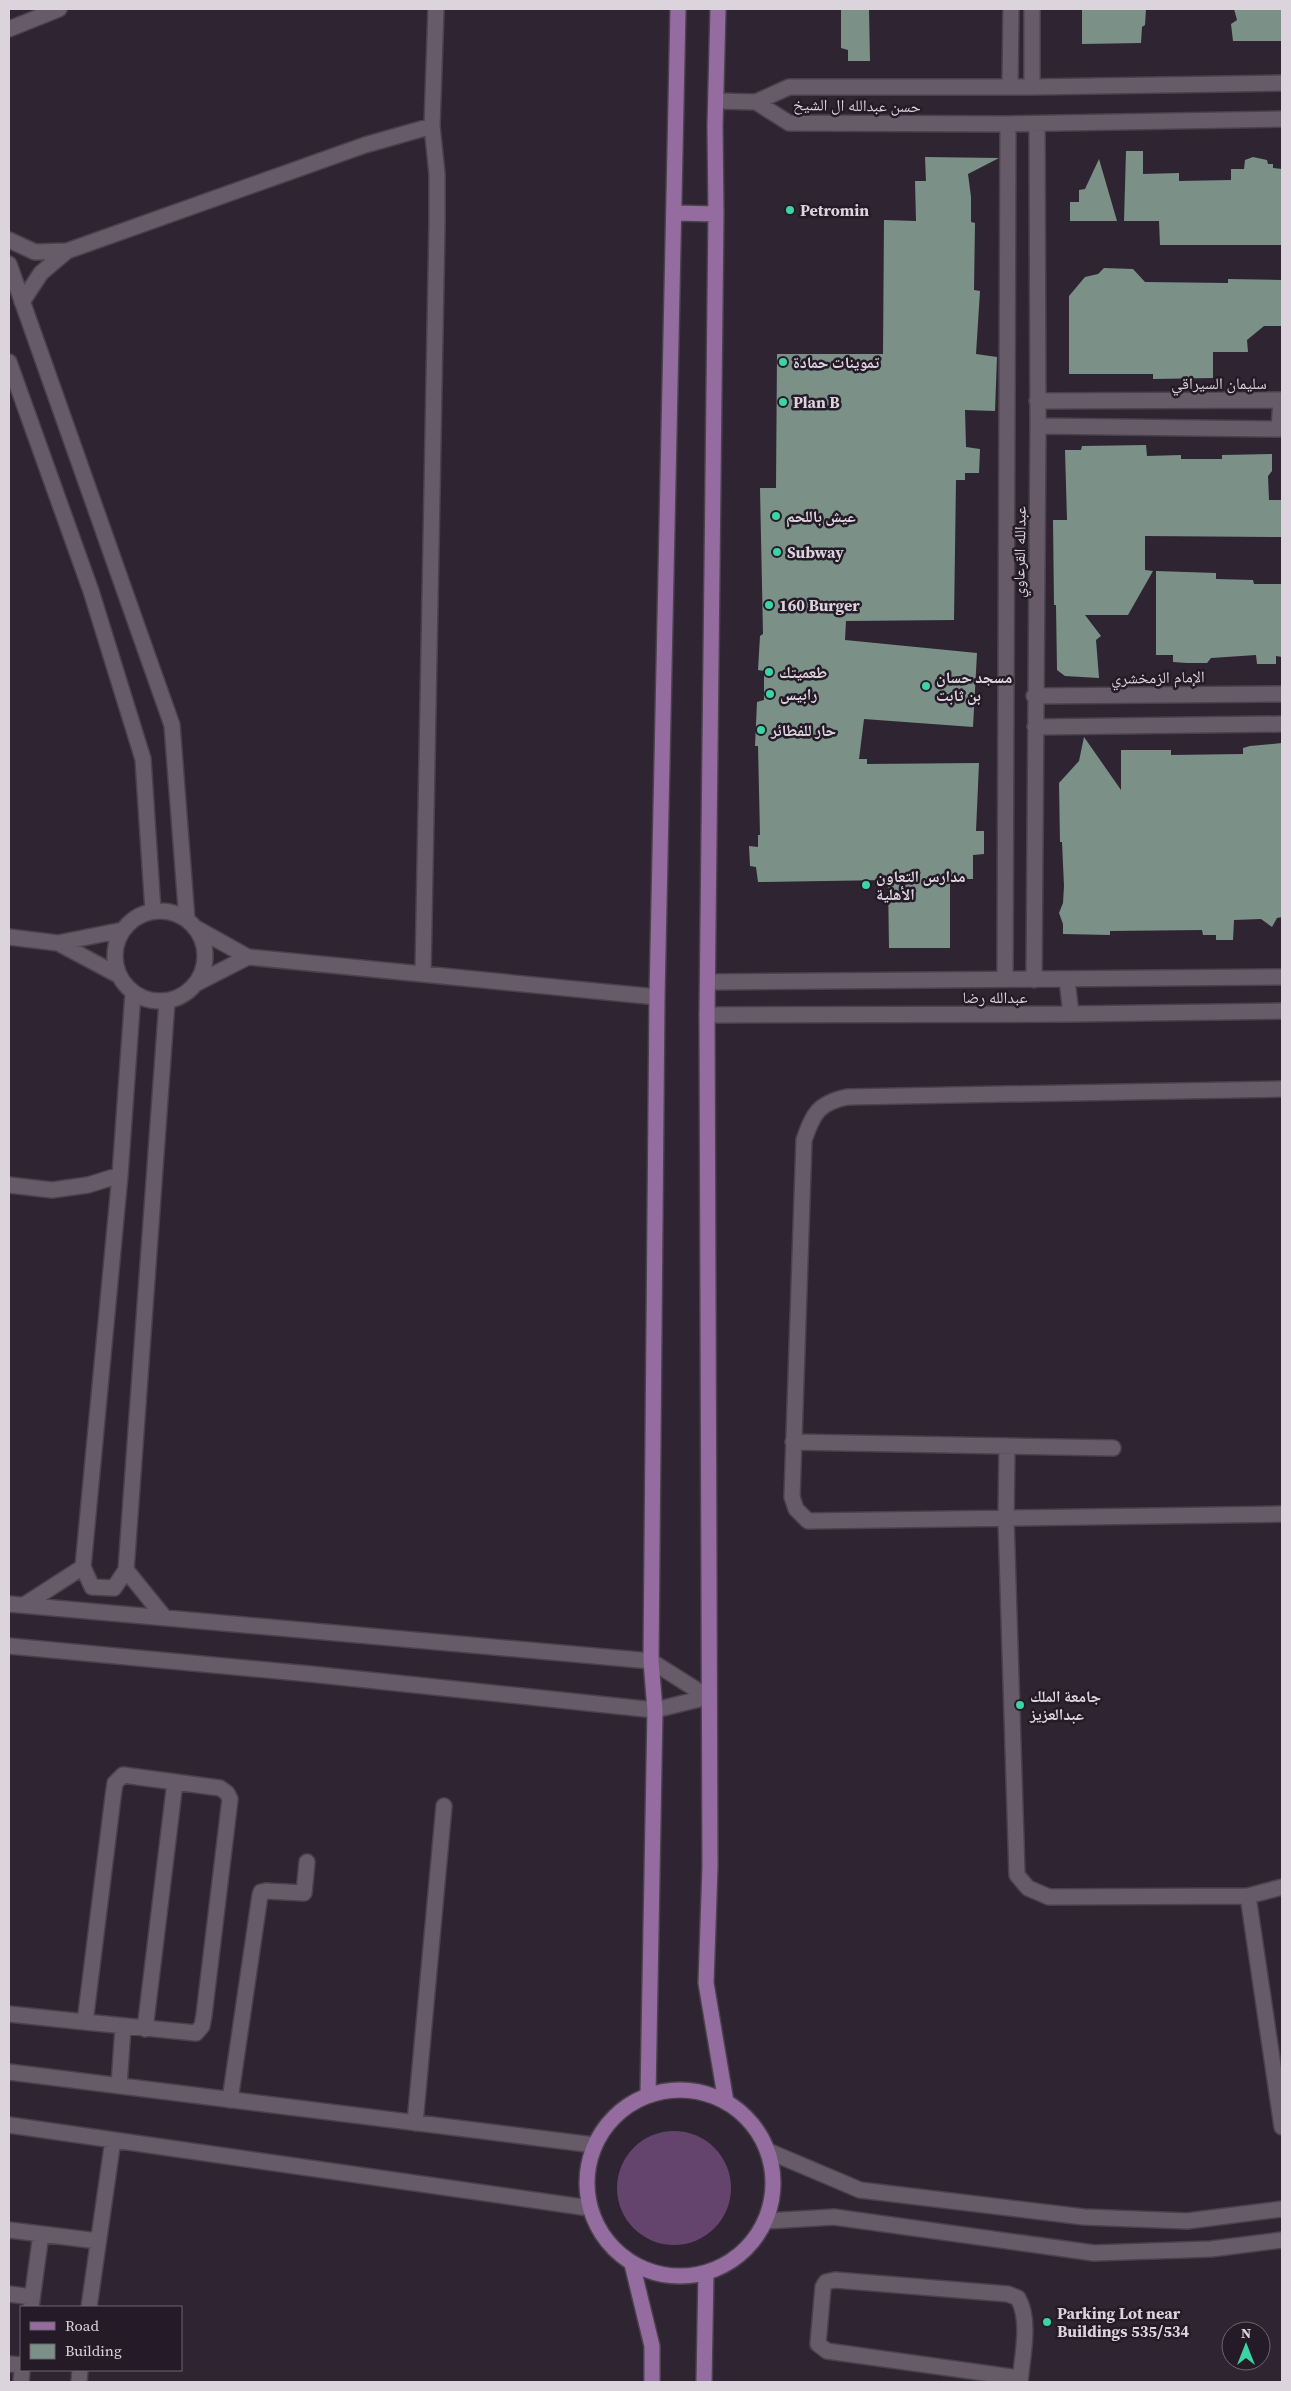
<svg xmlns="http://www.w3.org/2000/svg" width="1291" height="2391" viewBox="0 0 1291 2391" font-family="'Source Serif 4','Noto Naskh Arabic',serif">
<rect width="100%" height="100%" fill="#2f2532"/>
<path fill="#64436d" d="M617 2188a57 57 0 1 1 114 0a57 57 0 1 1-114 0Z"/>
<path fill="#7b9187" d="M841,9H869L870,61H848V50L841,48Z
M1082,9H1146L1145,25L1142,27L1141,43L1082,44Z
M1234,9H1282V41H1233L1231,24L1237,20Z
M1126,151H1143V174L1179,173V181L1231,180V169H1244L1245,160L1253,157L1267,160L1268,164H1273V168L1282,169V245H1160L1159,221H1124Z
M925,157L999,158L968,174L971,197V222L975,223L974,290L980,291L976,354L997,357L995,411L965,410L966,447L980,449L979,473H965V480H956L954,620L846,621L845,640L977,653L973,727L864,719L859,759H867V764L979,763L976,831H984V854L973,855V879H950V948H889L888,880L758,882L756,867L750,866L749,846L758,847V835H760L758,746H755L757,702L764,700V671L758,670L760,636L763,634L760,488H776L777,354H883L884,220L916,221L915,181H926Z
M1099,159L1117,221H1070V202H1079V190L1085,189Z
M1104,268L1133,269L1145,282L1228,283V279L1282,280V326H1264L1247,340L1248,352H1213V378L1153,379V374H1069V296L1085,277L1098,274Z
M1146,445L1147,456L1181,455V459H1222V455L1272,454V471L1268,476L1269,500H1282V537L1145,536V570L1153,571L1128,615H1085L1101,636L1096,640L1099,678L1065,676L1057,670L1056,605H1054L1053,520H1067L1065,450H1081L1082,446Z
M1156,571L1216,573V579L1253,580L1254,584H1282V657L1276,656V664H1257L1256,655L1211,658L1207,663H1187L1173,662V655H1156Z
M1084,737L1121,790V750H1171V755L1243,754V748L1250,746L1282,743V917L1277,918L1272,927L1261,919L1234,920L1233,940H1216V935H1203L1202,930L1110,931V935L1063,934V924L1059,913L1063,903L1064,886L1062,842H1060L1059,783L1079,761Z"/>
<g fill="none" stroke-linecap="round" stroke-linejoin="round">
<defs>
<path id="minor" d="M1032,9V87
M9,29L59,9
M1010,87L1011,9
M716,101L756,102L789,87H1032L1282,83
M756,102L789,123L1008,124L1282,119
M432,126L436,9
M9,240L35,252L67,251L365,145L432,126L437,174V224L423,974
M9,264L172,725L187,920
M22,302L41,273L67,251
M9,362L91,591L143,759L153,911
M1037,401L1281,400L1279,429L1038,426
M1034,696L1282,694
M1035,727L1282,724
M115 956a45 45 0 1 1 90 0a45 45 0 1 1-90 0Z
M196,928L248,957L657,997
M9,937L58,943L123,930
M58,943L118,975
M1005,979L1008,124
M1034,980L1038,426L1037,124
M1067,980L1071,1014
M708,982L1282,977
M197,983L248,957
M707,1015L1071,1014L1282,1011
M1282,1089L847,1097C818,1103 813,1114 804,1140L792,1497L796,1509L808,1521L1282,1514
M9,1185L52,1190L88,1185L120,1175
M793,1442L1113,1448
M1007,1446L1006,1519L1017,1875L1028,1888L1049,1897L1248,1896L1282,1887
M83,1567L92,1587L114,1588L126,1570L167,1001
M126,1570L165,1618
M9,1604L651,1661L708,1697L655,1710L310,1674L9,1646
M24,1605L83,1567L120,1175L133,993
M123,1775L220,1788L227,1793L230,1799L204,2015L202,2026L196,2033L85,2022L113,1797L115,1783Z
M1248,1896L1282,2127
M9,2014L85,2022
M145,2029L175,1782
M9,2072L594,2145
M119,2086L123,2027
M230,2100L260,1895L261,1892L266,1891L304,1893L307,1862
M415,2123L444,1806
M9,2125L589,2208
M768,2151L860,2190L1084,2217L1187,2221L1282,2209
M766,2221L834,2217L1094,2253L1211,2249L1282,2240
M9,2230L98,2241
M9,2294L32,2297
M31,2307L41,2234
M89,2307L113,2140
M9,2364L21,2365
M21,2382L22,2370
M79,2382L80,2370
M1020,2382C1022,2357 1031,2321 1018,2298L1008,2294L835,2280L826,2282L823,2287L818,2344L827,2351L1020,2378"/>
<path id="major" d="M718,9L715,126L716,214L707,1015L710,1867L706,1983L726,2102
M675,213L716,214
M587 2183a93 93 0 1 1 186 0a93 93 0 1 1-186 0Z
M648,2095L655,1710L651,1661L657,997L678,9
M632,2264L652,2346V2382
M704,2382L706,2273"/>
</defs>
<use href="#minor" stroke="#4a414c" stroke-width="18"/>
<use href="#major" stroke="#4a414c" stroke-width="18"/>
<use href="#minor" stroke="#675b6a" stroke-width="15"/>
<use href="#major" stroke="#956c9f" stroke-width="15"/>
</g>
<g fill="#3ad4a5" stroke="#251b28" stroke-width="2">
<circle cx="790" cy="210" r="5"/>
<circle cx="783" cy="362" r="5"/>
<circle cx="783" cy="402" r="5"/>
<circle cx="776" cy="516" r="5"/>
<circle cx="777" cy="552" r="5"/>
<circle cx="769" cy="605" r="5"/>
<circle cx="769" cy="672" r="5"/>
<circle cx="926" cy="686" r="5"/>
<circle cx="770" cy="694" r="5"/>
<circle cx="761" cy="730" r="5"/>
<circle cx="866" cy="885" r="5"/>
<circle cx="1020" cy="1705" r="5"/>
<circle cx="1047" cy="2322" r="5"/>
</g>
<g text-anchor="middle" dominant-baseline="central" stroke-width="5" stroke-linejoin="round" paint-order="stroke">
<g font-size="16" fill="#dbd4dc" stroke="#251b28">
<text transform="translate(857 105) rotate(1)">حسن عبدالله ال الشيخ</text>
<text x="1219" y="383">سليمان السيراقي</text>
<text transform="translate(1019 552) rotate(-89)">عبدالله القرعاوي</text>
<text transform="translate(1158 677) rotate(-1)">الإمام الزمخشري</text>
<text x="995" y="997">عبدالله رضا</text>
</g>
<g font-size="16" font-weight="bold" fill="#dbd4dc" stroke="#251b28" text-anchor="start">
<text x="800" y="210">Petromin</text>
<text x="793" y="362">تموينات حمادة</text>
<text x="793" y="402">Plan B</text>
<text x="786" y="516">عيش باللحم</text>
<text x="787" y="552">Subway</text>
<text x="779" y="605">160 Burger</text>
<text x="779" y="672">طعميتك</text>
<text x="936" y="677">مسجد حسان<tspan x="936" dy="18">بن ثابت</tspan></text>
<text x="780" y="694">رابيس</text>
<text x="771" y="730">حار للفطائر</text>
<text x="876" y="876">مدارس التعاون<tspan x="876" dy="18">الأهلية</tspan></text>
<text x="1030" y="1696">جامعة الملك<tspan x="1030" dy="18">عبدالعزيز</tspan></text>
<text x="1057" y="2313">Parking Lot near<tspan x="1057" dy="18">Buildings 535/534</tspan></text>
</g>
</g>
<rect width="1291" height="2391" fill="none" stroke="#dbd4dc" stroke-width="20"/>
<rect x="20" y="2306" width="162" height="65" fill="#251b28" stroke="#6e6570"/>
<rect x="30" y="2322" width="25" height="8" fill="#956c9f" stroke="#6e6570"/>
<text x="65" y="2331" font-size="15" fill="#dbd4dc">Road</text>
<rect x="30" y="2344" width="25" height="15" fill="#7b9187" stroke="#6e6570"/>
<text x="65" y="2356" font-size="15" fill="#dbd4dc">Building</text>
<g transform="translate(1246 2346)"><circle r="24" fill="#251b28" stroke="#6e6570"/>
<path d="M0-4L9 19L0 12L-9 19Z" fill="#3ad4a5"/>
<text y="-8" font-size="14" font-weight="bold" text-anchor="middle" fill="#dbd4dc">N</text>
</g>
</svg>
